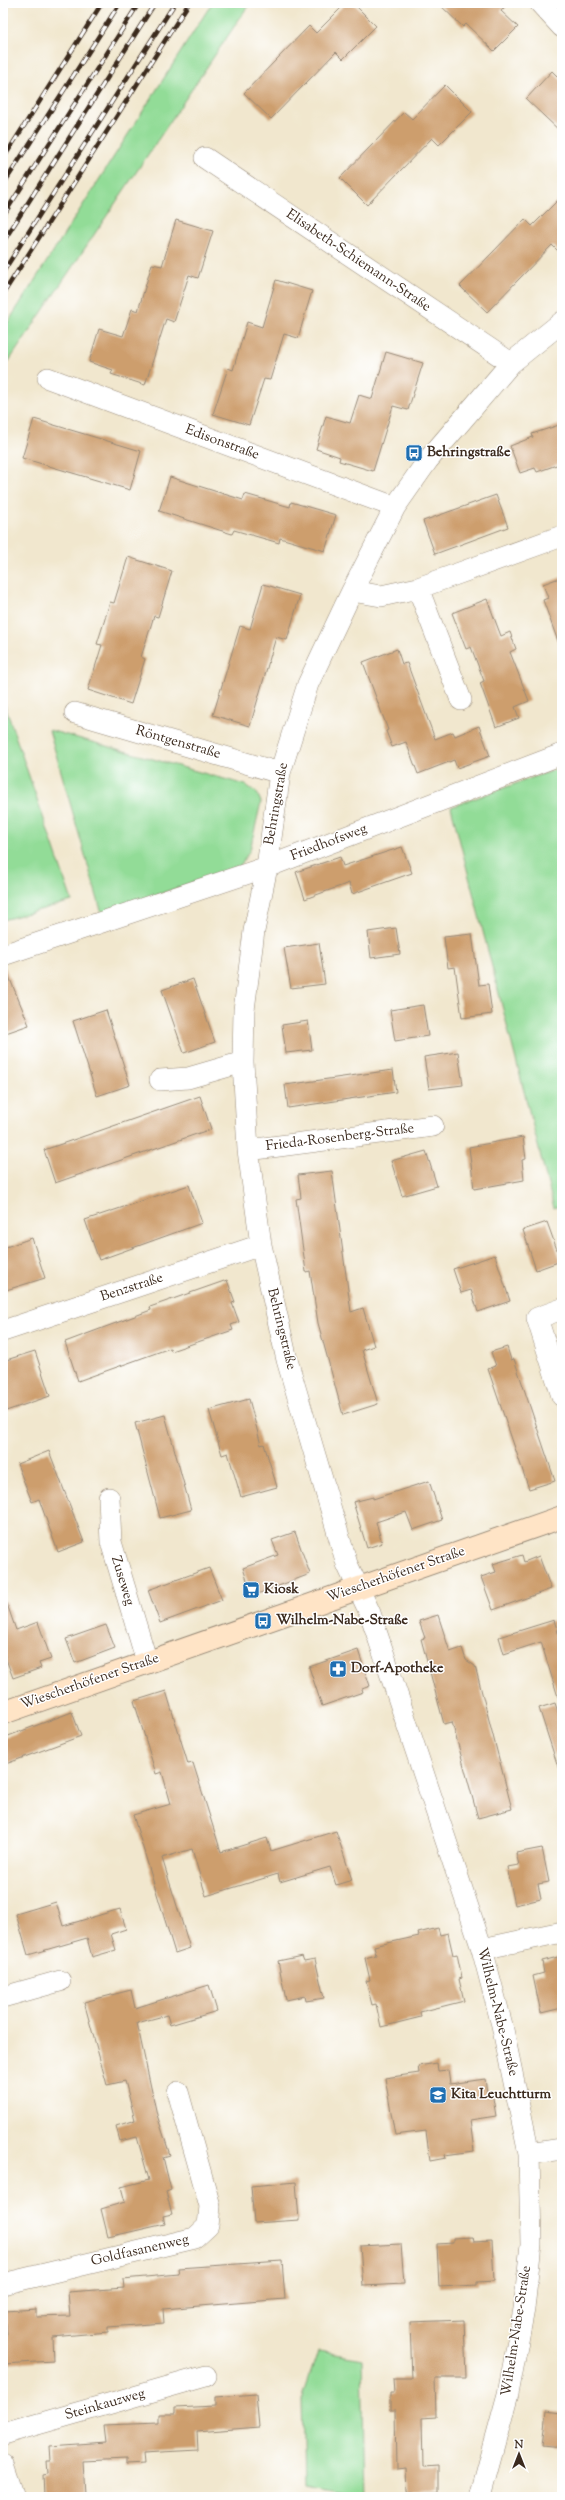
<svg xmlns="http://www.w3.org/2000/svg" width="565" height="2500" viewBox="0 0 565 2500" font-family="'Sorts Mill Goudy',serif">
<rect width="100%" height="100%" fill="#fff"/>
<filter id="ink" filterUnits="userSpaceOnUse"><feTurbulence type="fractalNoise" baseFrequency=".025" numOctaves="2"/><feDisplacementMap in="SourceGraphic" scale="8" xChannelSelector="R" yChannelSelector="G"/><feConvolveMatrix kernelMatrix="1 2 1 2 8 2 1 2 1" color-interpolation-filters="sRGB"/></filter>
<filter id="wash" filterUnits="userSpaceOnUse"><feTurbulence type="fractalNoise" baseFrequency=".012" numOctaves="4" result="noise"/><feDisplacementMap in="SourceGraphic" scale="16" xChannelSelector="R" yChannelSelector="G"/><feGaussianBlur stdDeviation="0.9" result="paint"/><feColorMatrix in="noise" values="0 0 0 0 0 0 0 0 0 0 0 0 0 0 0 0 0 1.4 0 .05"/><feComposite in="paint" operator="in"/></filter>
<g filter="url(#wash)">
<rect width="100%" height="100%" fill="#f1e7ce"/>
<path fill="#92dc97" stroke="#66835a" d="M212,3H250L3,370V330Z
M3,700L72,901L3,920Z
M49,730L246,785L257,793L261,802L250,850L240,866L102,914Z
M562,767V1205L554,1208L451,807Z
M318,2351L362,2359L365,2496L304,2485L302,2399Z"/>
<g id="blocks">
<path fill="#cd9e6d" d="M346,3H353L376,26L343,59L336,52L271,119L244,93L309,26L316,33Z
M438,3H509L501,11L518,27L494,51L466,24L463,27Z
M552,71L562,81V133L526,99Z
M445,85L472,112L439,145L432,138L367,205L340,178L404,112L412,119Z
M562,196V255L552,245L487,312L460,286L525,219L532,226Z
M176,220L213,231L198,278L189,275L174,322L166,319L145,385L111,374L113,370L89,362L99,329L123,336L132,309L138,311L152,264L162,266Z
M276,280L312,291L298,338L284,334L270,380L264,379L249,425L213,414L228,368L233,370L247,322L262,327Z
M386,352L423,363L408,410L393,406L373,471L339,461L340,457L316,449L326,416L350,423L359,395L372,399Z
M34,419L141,451L130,490L22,458Z
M562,424V463L537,472L535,468L520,473L510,446L533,437L532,434Z
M170,477L243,500L245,494L290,507L291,502L336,515L325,551L280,538L279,543L234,530L232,534L159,511Z
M496,495L508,527L435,554L423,521Z
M128,557L172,571L158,617L154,616L141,657L145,659L131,704L88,690L102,645L97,644L104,622L110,602L114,603Z
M562,577V646L560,647L543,600L548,598L543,584Z
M263,584L300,595L287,640L276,637L250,726L213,715L240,626L250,629Z
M487,599L501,636L510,632L516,649L510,652L529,701L515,707L519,718L496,727L480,683L484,681L471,647L466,649L452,613Z
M397,649L402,664L407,663L435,739L453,732L455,736L479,726L490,756L457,768L454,760L418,774L406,742L392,747L386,731L388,730L363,662Z
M402,847L412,873L352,894L349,883L305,899L296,872L340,857L343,866Z
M396,928L400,954L371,958L368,932Z
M472,934L479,985L488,984L492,1014L462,1018L455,967L448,968L444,937Z
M319,943L325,984L291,988L284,948Z
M3,967H5L29,1025L3,1034Z
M193,979L215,1042L184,1053L162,990Z
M423,1005L428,1036L395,1041L390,1010Z
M106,1010L130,1085L97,1096L73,1021Z
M308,1021L312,1050L286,1053L282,1025Z
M458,1052L463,1085L429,1089L424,1057Z
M393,1070L396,1092L288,1108L285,1085Z
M200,1096L211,1129L55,1183L44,1150Z
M523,1137L526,1159L522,1160L524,1180L474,1189L469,1147Z
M426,1151L437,1186L402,1196L391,1161Z
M332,1171L351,1312L363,1308L374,1346L362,1350L378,1404L343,1415L318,1323L310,1271L306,1272L296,1199L301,1198L298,1175Z
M189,1185L202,1223L99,1260L85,1220Z
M547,1222L561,1261L536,1270L523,1230Z
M32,1238L45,1278L3,1291V1248Z
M495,1255L510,1301L478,1312L471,1290L461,1293L453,1269Z
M227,1280L235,1302L232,1303L239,1322L231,1325L233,1330L171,1351L170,1348L78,1381L65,1342L151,1310L150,1307Z
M507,1347L511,1360L514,1359L555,1481L529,1489L488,1369L496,1366L491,1352Z
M35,1351L50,1396L3,1412V1361Z
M249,1399L261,1445L264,1444L277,1487L241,1497L228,1453L222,1455L209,1410Z
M165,1415L191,1510L160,1518L135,1423Z
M49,1451L84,1542L58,1552L39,1499L32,1502L17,1464Z
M429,1481L442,1520L413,1530L406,1512L376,1522L382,1543L367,1548L353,1502L373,1497V1499Z
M295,1532L310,1574L252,1596L243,1568L278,1555L272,1540Z
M522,1555L524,1562L539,1556L551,1589L493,1610L481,1577L496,1572L493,1564Z
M209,1568L222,1600L160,1623L148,1590Z
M6,1601L16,1630L38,1622L51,1659L39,1663L41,1668L13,1678L3,1651V1602Z
M438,1615L450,1652L462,1648L466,1660L475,1666L512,1809L478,1818L452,1722L444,1724L421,1639L425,1638L419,1621Z
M554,1620L562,1645V1696L558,1697L541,1642L504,1654L499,1637Z
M106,1625L115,1648L75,1663L66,1639Z
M358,1650L370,1686L362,1689L363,1692L322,1706L309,1667Z
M166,1691L188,1764L193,1763L221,1852L267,1838L271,1851L336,1831L352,1880L336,1885L330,1867L280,1882L278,1874L206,1896L192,1849L162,1858L190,1948L175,1953L133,1815L171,1804L162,1772L156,1774L134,1701Z
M555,1703L562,1724V1769L559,1770L539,1708Z
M72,1712L81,1736L3,1765V1738Z
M542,1848L549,1882L538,1884L541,1899L515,1905L507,1867L519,1865L516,1853Z
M56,1902L63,1926L120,1909L126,1929L111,1934L116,1950L92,1957L87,1938L28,1955L16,1914Z
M438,1928L440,1935L448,1933L453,1955L457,1954L462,1978L459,1979L464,2001L420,2012L421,2017L381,2027L376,2004L372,2005L366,1981L370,1980L365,1958L376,1955L374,1946L419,1936L418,1933Z
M302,1956L304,1961L315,1959L324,1998L306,2001L305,1996L286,2000L278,1961Z
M562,1956V2008L541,2013L533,1976L544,1973L542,1961Z
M209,1985L217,2011L170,2025L167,2015L137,2023L157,2115L170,2155L163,2157L171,2190L166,2192L172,2214L163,2216L165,2224L108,2237L101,2209L125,2202L121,2187L149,2180L137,2137L120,2141L116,2126L135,2120L125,2081L107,2085L84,2002L131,1990L135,2008Z
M437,2063L438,2071L448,2070L450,2084L485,2079L487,2093L492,2092L496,2116L470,2120L474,2151L445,2155L446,2158L430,2161L426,2131L395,2135L385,2078L419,2073L418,2066Z
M296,2182L299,2220L254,2223L251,2186Z
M473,2237L474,2242L492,2241L494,2281L477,2282V2285L439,2287L437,2244L453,2243V2238Z
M401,2244L404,2284L363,2286L360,2246Z
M282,2261L285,2299L163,2309L164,2323L108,2327V2332L52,2337L53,2361L3,2364V2334H7L5,2311L36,2309V2317L70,2316L68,2292L124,2288L123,2279L179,2274L178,2268Z
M464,2320L466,2378H435L436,2417L422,2418L423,2467L438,2466V2492L407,2493L406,2467L396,2468L395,2410H390V2393H394L393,2379H412L410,2322Z
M256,2394L259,2427L197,2432L198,2450L143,2453L144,2464L126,2465V2459L83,2461L85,2494L44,2497L43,2475L48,2474L47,2461H51L50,2446L105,2442L103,2425L159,2423V2414H175V2408L215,2406V2397Z
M547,2411L562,2413V2447L543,2445Z"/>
</g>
</g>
<g filter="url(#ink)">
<use href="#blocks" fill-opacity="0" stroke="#968876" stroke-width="1"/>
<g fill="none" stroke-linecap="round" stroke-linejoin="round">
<defs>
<path id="street" d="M540,3L562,27
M205,158L511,363
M48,378L395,507
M418,588L461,700
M352,591L381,596L418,588L562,536
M75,713L280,773
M3,955L267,867L562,754
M160,1080L188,1078L243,1062
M248,1150L433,1126
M562,1309L537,1318L562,1396
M3,1331L261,1245
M109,1498L111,1542L147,1662
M482,1949L562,1932
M3,1997L60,1981
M529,2154L562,2149
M3,2284L195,2238L208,2226L210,2206L178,2092
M3,2434L206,2376
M3,2464L14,2497
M480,2497L508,2394L524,2309L531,2244L529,2154L502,2025L482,1949L370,1613L347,1564L287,1360L261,1245L248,1150L243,1062L244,1010L254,931L267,867L280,773L308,684L352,591L395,507L428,460L511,363L562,322"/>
<path id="secondary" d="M3,1713L562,1517"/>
</defs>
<use href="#street" stroke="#968876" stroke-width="22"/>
<use href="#secondary" stroke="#968876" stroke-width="24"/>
<use href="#street" stroke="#fff" stroke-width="21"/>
<use href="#secondary" stroke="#ffe4c6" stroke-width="22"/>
<defs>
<path id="rail" d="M3,159L102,3
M3,185L120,3
M3,216L139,3
M3,242L155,3
M3,272L175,3
M3,294L189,3"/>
</defs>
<use href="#rail" stroke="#3b2a1e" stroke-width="4.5"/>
<use href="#rail" stroke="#fff" stroke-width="3" stroke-dasharray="9" stroke-linecap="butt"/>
</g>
</g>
<defs>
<symbol id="bus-square" viewBox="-11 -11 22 22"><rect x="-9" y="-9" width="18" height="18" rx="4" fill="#1f6fb2" stroke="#fff"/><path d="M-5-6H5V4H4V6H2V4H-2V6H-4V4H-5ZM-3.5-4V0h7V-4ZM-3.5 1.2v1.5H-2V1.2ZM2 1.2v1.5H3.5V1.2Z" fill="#fff"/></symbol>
<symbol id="supermarket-square" viewBox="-11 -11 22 22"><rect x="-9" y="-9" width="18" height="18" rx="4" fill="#1f6fb2" stroke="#fff"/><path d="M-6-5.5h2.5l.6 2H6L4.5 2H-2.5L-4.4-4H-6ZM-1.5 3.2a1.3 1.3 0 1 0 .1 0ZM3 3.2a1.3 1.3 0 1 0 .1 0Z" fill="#fff"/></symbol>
<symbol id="pharmacy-square" viewBox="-11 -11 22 22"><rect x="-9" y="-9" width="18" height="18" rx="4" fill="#1f6fb2" stroke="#fff"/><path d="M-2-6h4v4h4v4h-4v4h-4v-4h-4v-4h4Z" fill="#fff"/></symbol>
<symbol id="school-square" viewBox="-11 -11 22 22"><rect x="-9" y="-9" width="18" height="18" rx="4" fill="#1f6fb2" stroke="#fff"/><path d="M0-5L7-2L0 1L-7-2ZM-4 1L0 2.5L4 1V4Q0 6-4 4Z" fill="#fff"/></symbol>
</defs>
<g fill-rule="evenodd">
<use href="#bus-square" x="404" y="443" width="20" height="20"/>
<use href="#supermarket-square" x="241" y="1580" width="20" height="20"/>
<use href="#bus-square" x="253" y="1611" width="20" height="20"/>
<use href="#pharmacy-square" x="328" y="1659" width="20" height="20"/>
<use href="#school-square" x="428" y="2085" width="20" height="20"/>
</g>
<g text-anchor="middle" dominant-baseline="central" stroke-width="3" stroke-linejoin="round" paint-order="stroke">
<g font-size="14" fill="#3b2a1e" stroke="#fff">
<text transform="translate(358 261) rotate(34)">Elisabeth-Schiemann-Straße</text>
<text transform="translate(222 443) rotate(20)">Edisonstraße</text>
<text transform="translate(178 743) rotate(16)">Röntgenstraße</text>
<text transform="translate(277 804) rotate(-80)">Behringstraße</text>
<text transform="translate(329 843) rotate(-21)">Friedhofsweg</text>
<text transform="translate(340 1138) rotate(-7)">Frieda-Rosenberg-Straße</text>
<text transform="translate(132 1288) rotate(-18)">Benzstraße</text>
<text transform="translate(281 1329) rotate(76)">Behringstraße</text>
<text transform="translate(396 1575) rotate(-19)">Wiescherhöfener Straße</text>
<text transform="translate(122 1581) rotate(73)">Zuseweg</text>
<text transform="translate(90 1682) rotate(-19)">Wiescherhöfener Straße</text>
<text transform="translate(497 2012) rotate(76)">Wilhelm-Nabe-Straße</text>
<text transform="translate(140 2251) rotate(-13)">Goldfasanenweg</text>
<text transform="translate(517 2331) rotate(-81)">Wilhelm-Nabe-Straße</text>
<text transform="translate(105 2405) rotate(-16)">Steinkauzweg</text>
</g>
<g font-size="14" font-weight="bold" fill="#3b2a1e" stroke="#fff" text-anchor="start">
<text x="427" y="453">Behringstraße</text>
<text x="264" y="1590">Kiosk</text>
<text x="276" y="1621">Wilhelm-Nabe-Straße</text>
<text x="351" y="1669">Dorf-Apotheke</text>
<text x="451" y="2095">Kita Leuchtturm</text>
</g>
</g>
<rect width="565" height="2500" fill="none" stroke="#fff" stroke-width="16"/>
<g transform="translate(519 2454)" stroke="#ffffff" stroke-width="3" paint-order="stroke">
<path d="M0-3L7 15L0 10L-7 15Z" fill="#3b2a1e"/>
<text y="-6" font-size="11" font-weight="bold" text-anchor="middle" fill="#3b2a1e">N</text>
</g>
</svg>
